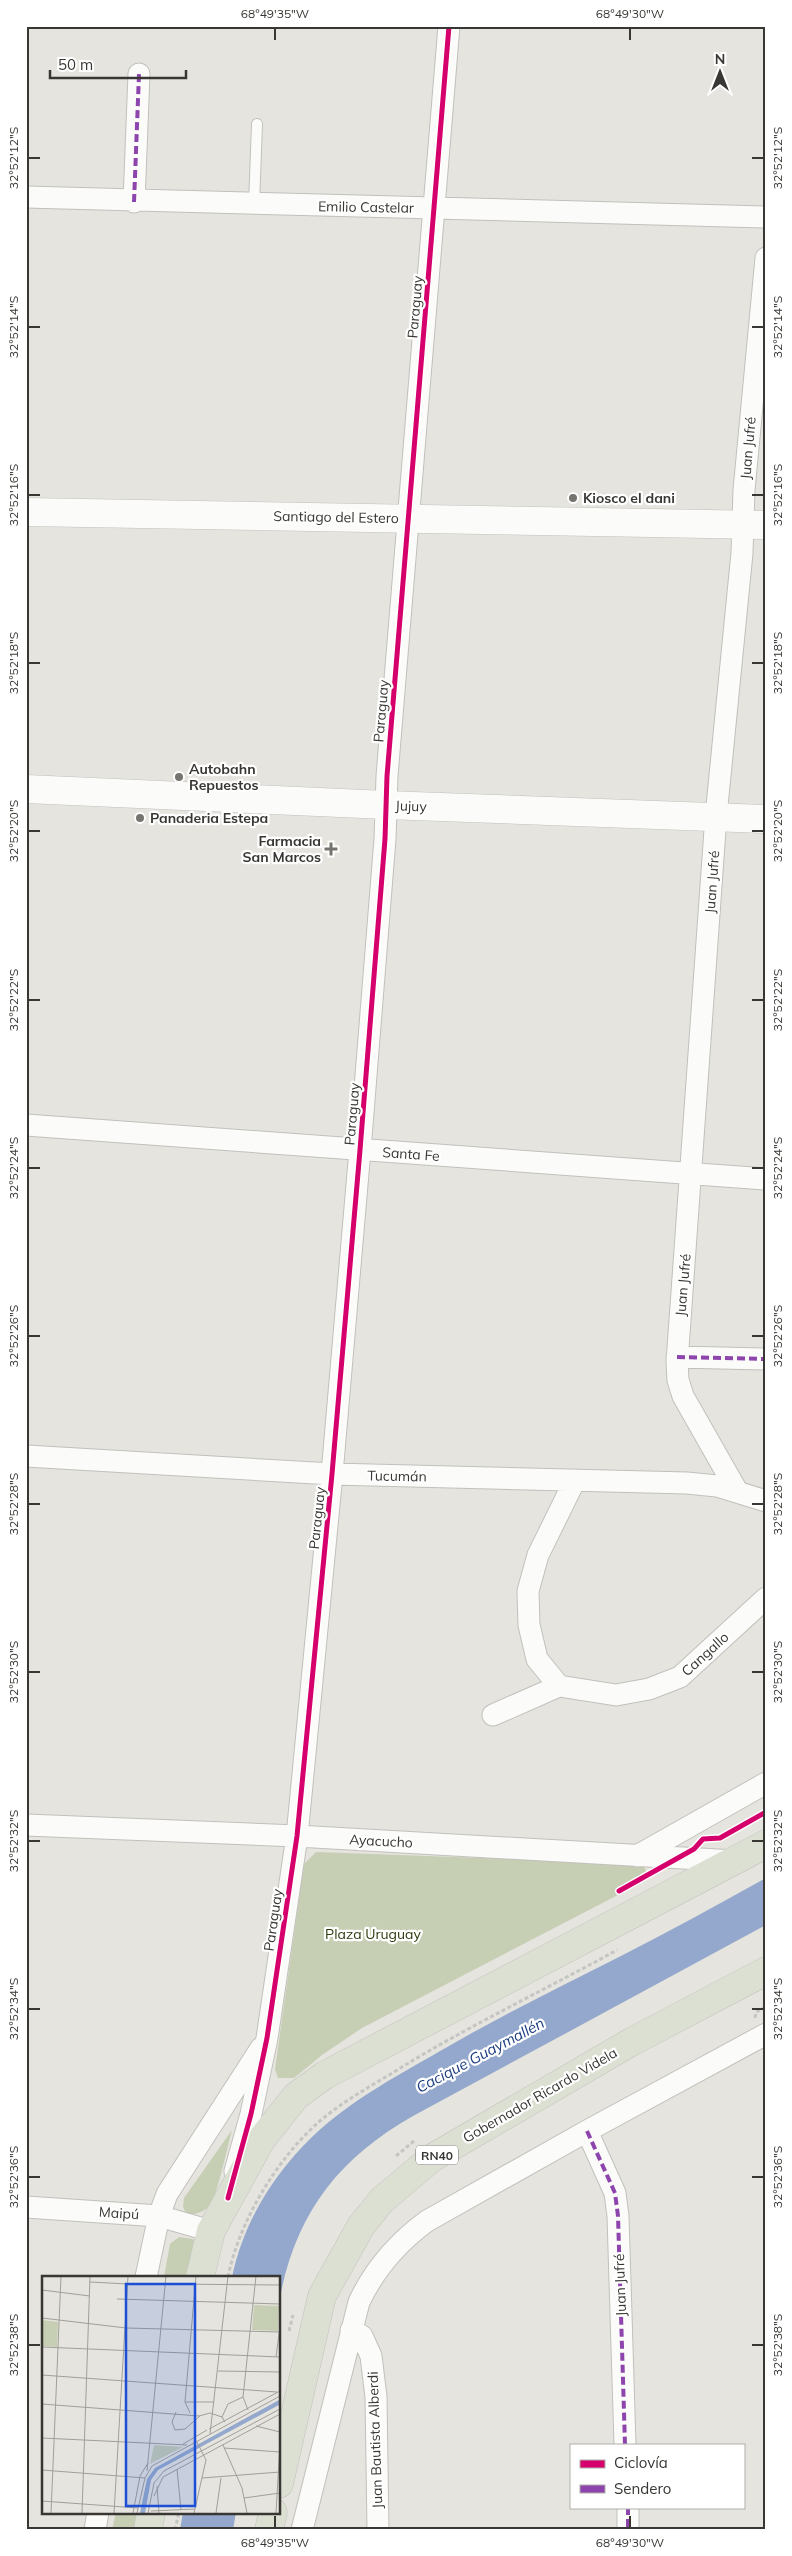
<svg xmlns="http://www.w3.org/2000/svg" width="792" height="2556" viewBox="0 0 792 2556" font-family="Mulish,sans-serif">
<rect width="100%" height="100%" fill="#e6e4de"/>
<path fill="#c6ceb4" d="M316,1852L623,1863L643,1865L648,1875L639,1884L362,2028L322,2055L294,2078H278L275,2069L304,1864Z
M232,2130C228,2144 217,2197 210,2205C204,2212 195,2216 186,2213L183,2207L184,2198Z
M179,2237L193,2239L198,2248L192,2277H164L170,2244Z
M116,2512H140L136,2530H112Z"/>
<path fill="#93a8cc" d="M766,1878V1925L413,2116C337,2159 294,2216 279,2303V2277H232C243,2224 272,2176 311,2138C350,2100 402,2073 449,2046C504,2014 562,1986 619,1957C669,1932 717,1905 766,1878Z
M183,2512H236L233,2530H180Z"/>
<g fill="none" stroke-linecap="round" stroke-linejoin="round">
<defs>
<path id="lane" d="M254,205L257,124"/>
<path id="street" d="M26,197L766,217
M134,202L139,74
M26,1125L766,1179
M677,1357L766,1359
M26,1456L332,1474L687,1483L717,1486L766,1501
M575,1480L538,1555L528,1591L529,1625L537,1659L559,1686L616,1695L649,1689L680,1677L766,1598
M737,1491L683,1396L678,1380L677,1362L716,816L742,553L744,490L766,258
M493,1715L559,1686
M26,1825L297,1836L735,1861
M637,1856L766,1783
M587,2131L615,2193L618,2216L625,2445
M235,2171L251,2114L267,2038L297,1836L332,1474L360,1150L385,839L387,776L449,26
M26,2207L159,2216L211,2231
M146,2277L159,2216L167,2194L261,2048
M351,2330L362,2336L371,2356L376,2397L378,2530
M628,2507V2530
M95,2530L98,2512
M302,2530L359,2302C375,2268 397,2243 427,2221L587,2131L766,2034"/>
<path id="secondary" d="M26,512L766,525
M26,789L386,805L766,819"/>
<path id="highway" d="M200,2277L211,2231L261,2140L296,2096L325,2075L766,1844
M279,2484L322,2296L361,2226L382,2200L432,2158L633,2041L766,1971
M148,2530L151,2512
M269,2530L273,2512"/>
</defs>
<use href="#lane" stroke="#c2c0bc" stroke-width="12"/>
<use href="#street" stroke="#c2c0bc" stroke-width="23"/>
<use href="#secondary" stroke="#c2c0bc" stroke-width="29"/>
<use href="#highway" stroke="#c3c2bf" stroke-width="29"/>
<path stroke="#c5c5c3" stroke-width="3" stroke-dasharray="4 2.5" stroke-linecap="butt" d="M755,2018L756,2012L766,2007
M396,2156L414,2141
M228,2277C239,2221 278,2157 321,2120C344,2101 369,2087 394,2072C466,2027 543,1991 617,1950
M289,2331L293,2315
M175,2530L179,2512"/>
<use href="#lane" stroke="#fbfbfa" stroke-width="10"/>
<use href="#street" stroke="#fbfbfa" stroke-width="21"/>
<use href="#secondary" stroke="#fbfbfa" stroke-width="28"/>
<use href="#highway" stroke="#dbe0d2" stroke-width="28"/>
<path stroke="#8e44ad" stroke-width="4" stroke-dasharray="8 4" stroke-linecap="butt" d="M134,202L139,74
M677,1357L766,1359
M587,2131L615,2193L618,2216L625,2445
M628,2507V2530"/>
<defs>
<path id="cycleway" d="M619,1891L694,1849L703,1839L720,1838L766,1812
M228,2198L251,2114L267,2038L297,1836L332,1474L360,1150L385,839L387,776L449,26"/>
</defs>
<use href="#cycleway" stroke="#fff" stroke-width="8"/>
<use href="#cycleway" stroke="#d6006c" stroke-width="5"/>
</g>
<path fill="none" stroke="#383733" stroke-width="2" d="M275,28V40M630,28V40M28,158H40M752,158H764M28,327H40M752,327H764M28,495H40M752,495H764M28,663H40M752,663H764M28,831H40M752,831H764M28,1000H40M752,1000H764M28,1168H40M752,1168H764M28,1336H40M752,1336H764M28,1504H40M752,1504H764M28,1672H40M752,1672H764M28,1841H40M752,1841H764M28,2009H40M752,2009H764M28,2177H40M752,2177H764M28,2345H40M752,2345H764M275,2516V2528M630,2516V2528"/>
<g fill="#75746f" stroke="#fff" stroke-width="2">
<circle cx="573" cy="498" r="5"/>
<circle cx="179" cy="777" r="5"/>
<circle cx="140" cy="818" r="5"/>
<path d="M328.5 841.5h5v5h5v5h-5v5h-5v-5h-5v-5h5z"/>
</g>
<g text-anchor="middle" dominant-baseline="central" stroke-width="4.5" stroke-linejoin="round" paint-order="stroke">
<rect fill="#fff" stroke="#747370" stroke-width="1" x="416" y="2145.5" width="42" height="19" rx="4"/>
<g font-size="12" font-weight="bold" fill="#383733">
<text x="437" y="2155">RN40</text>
</g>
<g font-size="14" fill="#383733" stroke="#fff">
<text transform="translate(366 207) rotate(1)">Emilio Castelar</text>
<text transform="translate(415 307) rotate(-85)">Paraguay</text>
<text transform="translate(748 448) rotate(-85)">Juan Jufré</text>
<text transform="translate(336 517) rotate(1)">Santiago del Estero</text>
<text transform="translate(381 711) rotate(-85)">Paraguay</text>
<text transform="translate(411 806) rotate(2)">Jujuy</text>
<text transform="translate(712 882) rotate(-86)">Juan Jufré</text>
<text transform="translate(352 1114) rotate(-85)">Paraguay</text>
<text transform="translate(411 1154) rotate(4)">Santa Fe</text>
<text transform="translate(683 1285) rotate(-85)">Juan Jufré</text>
<text transform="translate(397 1476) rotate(1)">Tucumán</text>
<text transform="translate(317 1518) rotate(-84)">Paraguay</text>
<text transform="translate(705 1654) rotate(-42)">Cangallo</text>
<text transform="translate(381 1841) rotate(3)">Ayacucho</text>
<text transform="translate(273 1920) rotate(-82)">Paraguay</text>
<text transform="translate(540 2095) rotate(-30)">Gobernador Ricardo Videla</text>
<text transform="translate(119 2213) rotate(4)">Maipú</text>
<text transform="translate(620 2285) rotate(-92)">Juan Jufré</text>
<text transform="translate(375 2440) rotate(-92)">Juan Bautista Alberdi</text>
</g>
<g font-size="14" font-weight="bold" fill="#383733" stroke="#fff" text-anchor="start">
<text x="583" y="498">Kiosco el dani</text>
<text x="189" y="769">Autobahn<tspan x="189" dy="16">Repuestos</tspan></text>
<text x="150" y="818">Panaderia Estepa</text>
<text x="321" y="841" text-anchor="end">Farmacia<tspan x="321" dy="16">San Marcos</tspan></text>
</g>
<g font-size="14" fill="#2c3b0c" stroke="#fff">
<text x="373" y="1934">Plaza Uruguay</text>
</g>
<g font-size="15" font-style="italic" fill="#1c3e81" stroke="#fff">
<text transform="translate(480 2055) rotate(-28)">Cacique Guaymallén</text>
</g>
</g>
<g transform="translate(42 2276)">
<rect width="238" height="238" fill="#e6e4de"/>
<path d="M212,29L237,30L236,55L210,54ZM0,44L16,46L15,71L0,70ZM112,169L141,171L108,188Z" fill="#c6ceb4"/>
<path d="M237,124V129L116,194L109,204L103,237H98L105,203L113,192Z" fill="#93a8cc"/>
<path fill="none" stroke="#a09f9a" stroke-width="1" d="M48,6L86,8M124,8L238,9M0,14L48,20M75,23L238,28M0,42L84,52L238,56M0,71L238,81M234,81L238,51M176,95L238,96M0,99L235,116M143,126H172M0,128L157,140L168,137L180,141L183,146M206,134L201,121L214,0M134,136L130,146L133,154L143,153L158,140M148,137L143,126L154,0M180,141L186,128L201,121M214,150L238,156M167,153L238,115M168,158L186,0M0,162L145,169M141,168L165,154M181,169L200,212L205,237M182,172L238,176M135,193L139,234M0,194L103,202M105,195L124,0M160,202L238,196M115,210L117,237M112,220L121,201L238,138M202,222L238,217M0,225L96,232M109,235L153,233M9,237L19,0M40,237L48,0M72,237L86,0M91,237L98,200L106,187M95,237L103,202L110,190L238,120M106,237L112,207L122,195L238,133M152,237L164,184L155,166M174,237L179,202M234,237L238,167"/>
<path fill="#1d4ed8" fill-opacity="0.15" stroke="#1d4ed8" stroke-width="2.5" d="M84,8H153V230H84Z"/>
<rect width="238" height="238" fill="none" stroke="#383733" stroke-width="2.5"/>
</g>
<rect width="792" height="2556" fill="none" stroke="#ffffff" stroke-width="55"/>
<rect x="570" y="2444" width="175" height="65" fill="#ffffff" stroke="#afafad"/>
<rect x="580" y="2460" width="25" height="8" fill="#d6006c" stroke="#afafad"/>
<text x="614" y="2468" font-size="15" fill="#383733">Ciclovía</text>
<rect x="580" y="2485" width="25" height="8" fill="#8e44ad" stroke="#afafad"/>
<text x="614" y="2494" font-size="15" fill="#383733">Sendero</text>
<g transform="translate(720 72)" stroke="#ffffff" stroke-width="4" paint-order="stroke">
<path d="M0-4L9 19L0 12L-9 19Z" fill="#383733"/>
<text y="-8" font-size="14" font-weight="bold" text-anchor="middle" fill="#383733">N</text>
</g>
<path d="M50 70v8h136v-8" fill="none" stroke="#383733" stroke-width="2.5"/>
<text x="58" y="70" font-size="15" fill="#383733" stroke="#ffffff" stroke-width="4" paint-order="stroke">50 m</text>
<rect x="28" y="28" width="736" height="2500" fill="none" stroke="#383733" stroke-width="2"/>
<g font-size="12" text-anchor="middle" fill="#383733">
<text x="275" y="18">68°49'35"W</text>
<text x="630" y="18">68°49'30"W</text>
<text transform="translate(14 158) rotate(-90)" y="4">32°52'12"S</text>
<text transform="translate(778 158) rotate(-90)" y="4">32°52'12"S</text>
<text transform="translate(14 327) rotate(-90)" y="4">32°52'14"S</text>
<text transform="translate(778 327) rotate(-90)" y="4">32°52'14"S</text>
<text transform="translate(14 495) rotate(-90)" y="4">32°52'16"S</text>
<text transform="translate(778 495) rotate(-90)" y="4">32°52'16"S</text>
<text transform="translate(14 663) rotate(-90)" y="4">32°52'18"S</text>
<text transform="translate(778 663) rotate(-90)" y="4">32°52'18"S</text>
<text transform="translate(14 831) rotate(-90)" y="4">32°52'20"S</text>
<text transform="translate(778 831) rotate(-90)" y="4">32°52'20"S</text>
<text transform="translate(14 1000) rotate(-90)" y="4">32°52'22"S</text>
<text transform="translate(778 1000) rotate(-90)" y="4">32°52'22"S</text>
<text transform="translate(14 1168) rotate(-90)" y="4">32°52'24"S</text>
<text transform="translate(778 1168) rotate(-90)" y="4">32°52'24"S</text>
<text transform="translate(14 1336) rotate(-90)" y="4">32°52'26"S</text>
<text transform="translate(778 1336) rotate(-90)" y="4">32°52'26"S</text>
<text transform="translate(14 1504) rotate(-90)" y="4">32°52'28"S</text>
<text transform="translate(778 1504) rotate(-90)" y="4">32°52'28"S</text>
<text transform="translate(14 1672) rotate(-90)" y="4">32°52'30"S</text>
<text transform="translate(778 1672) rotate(-90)" y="4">32°52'30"S</text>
<text transform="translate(14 1841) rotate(-90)" y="4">32°52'32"S</text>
<text transform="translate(778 1841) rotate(-90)" y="4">32°52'32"S</text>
<text transform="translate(14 2009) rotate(-90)" y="4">32°52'34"S</text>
<text transform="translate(778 2009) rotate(-90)" y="4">32°52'34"S</text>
<text transform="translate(14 2177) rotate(-90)" y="4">32°52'36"S</text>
<text transform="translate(778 2177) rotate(-90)" y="4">32°52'36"S</text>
<text transform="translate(14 2345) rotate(-90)" y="4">32°52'38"S</text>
<text transform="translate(778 2345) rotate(-90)" y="4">32°52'38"S</text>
<text x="275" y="2547">68°49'35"W</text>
<text x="630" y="2547">68°49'30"W</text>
</g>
</svg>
